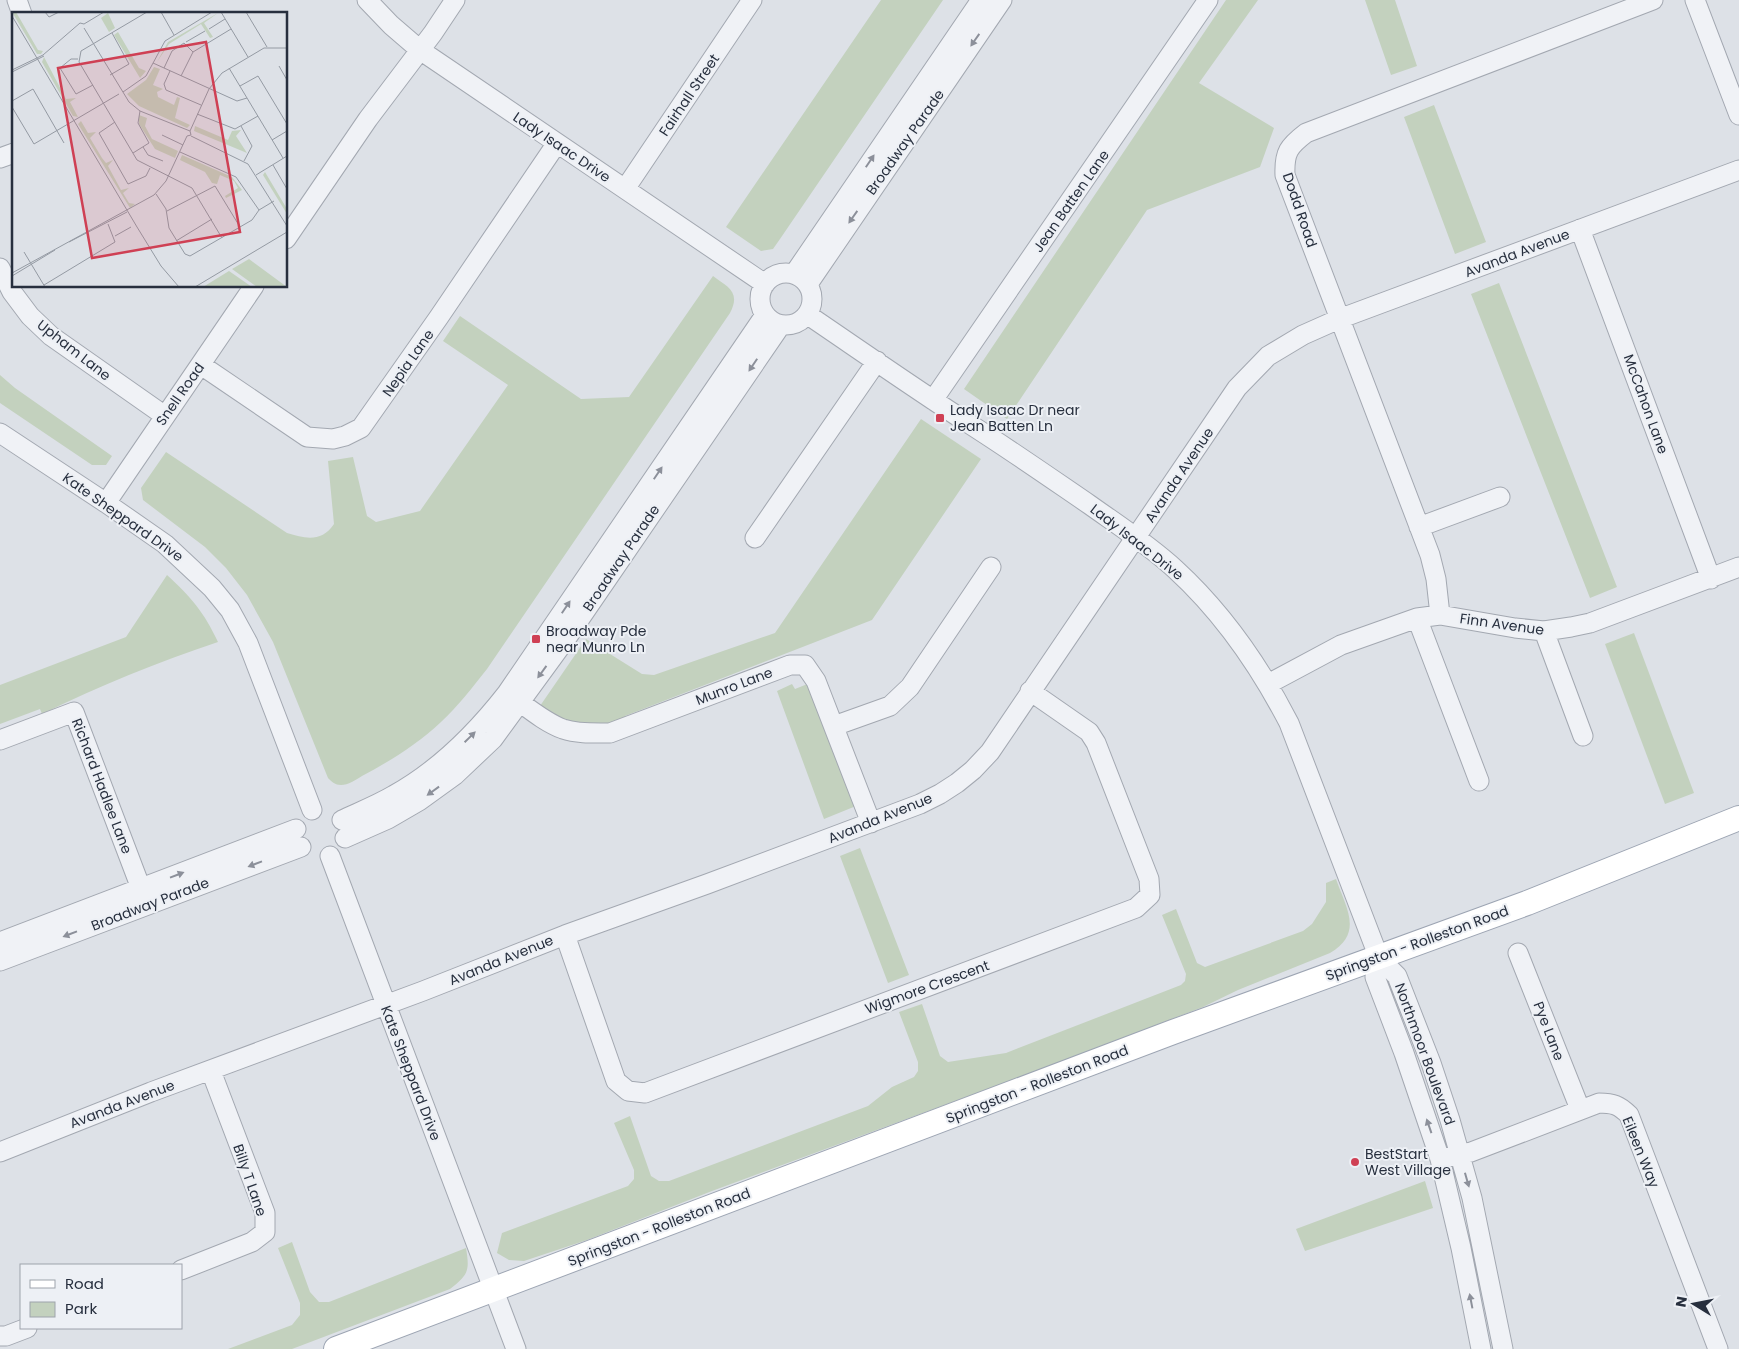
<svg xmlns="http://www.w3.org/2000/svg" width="1739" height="1349" viewBox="0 0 1739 1349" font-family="Poppins,sans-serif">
<rect width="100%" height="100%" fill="#dde1e7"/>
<path fill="#c3d1be" d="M881,0H943L780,239L773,249L761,251L726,227Z
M1226,0H1258L1199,83L1274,128L1260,167L1147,210L1007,419L964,389Z
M1365,0H1395L1417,66L1391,75Z
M1434,105L1486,242L1455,254L1404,117Z
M713,276C728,287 741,292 730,313L487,669C472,688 458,706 441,722C418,744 390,761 362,776C356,780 348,785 341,785C335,785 332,782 328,778L273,642L247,595L226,568L205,547L143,500L141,488L166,452L287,533C306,539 322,542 334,524L328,461L353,457L367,516L376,522L420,511L508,385L443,341L460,316L581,399L629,397Z
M1499,283L1617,587L1590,598L1471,294Z
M0,375L15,388L112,456L106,465H92L0,403Z
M921,419L981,459L872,620L625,716L626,720L608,727L562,722L540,706L586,639L642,674L654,675L775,633Z
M167,575C191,597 204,612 218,642C158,662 99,686 42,714L40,709L0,724V685L126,637Z
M1634,633L1694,793L1665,804L1605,644Z
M810,683L856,806L824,819L777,691L792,684L795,689Z
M860,848L909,975L888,983L840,856Z
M1336,879C1346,908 1364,933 1330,953L1238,990L1203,1007L1050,1066L712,1191L587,1240L524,1261L509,1260L497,1253L502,1233L628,1186L634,1179V1170L614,1123L630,1116L651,1176L659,1181H669L868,1106L892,1087L914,1077L918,1071V1062L899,1012L922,1004L940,1056L948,1062L1006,1053L1181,985L1185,981L1186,974L1162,915L1176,909L1197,963L1205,967L1303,931L1312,924L1326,902V883Z
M1425,1181L1433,1208L1305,1251L1296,1229Z
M292,1242L310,1292L319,1302H329L466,1248C470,1271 468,1275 450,1289L292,1349H228L292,1325L300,1315V1303L278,1248Z"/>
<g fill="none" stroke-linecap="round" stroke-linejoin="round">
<defs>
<path id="minor" d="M17,0L22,14
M367,0L391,25L420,50L765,284
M1695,0L1739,115
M0,158L14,153
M625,189L752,0
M1580,229L1711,579
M286,239L368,119L433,33L455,0
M0,268L12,292L30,316L51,336L165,416
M760 299a26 26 0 1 1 52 0a26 26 0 1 1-52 0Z
M794,274L981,0
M808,284L1002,0
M808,315C861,351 914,388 968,423C1009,449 1049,477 1090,505C1118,525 1149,545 1175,569C1223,613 1259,665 1289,723L1379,958L1397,976L1431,1063L1450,1120L1472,1198L1503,1349
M201,365L307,437L333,439L345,436L361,428L439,317L557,143
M933,400L1208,0
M0,433L106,503L165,544L212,588L230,610L248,643L312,810
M106,503L254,286
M1419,527L1500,497
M755,538L877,361
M1440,615L1436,579L1430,555L1285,175C1284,152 1289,146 1306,133L1653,0
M1417,618L1479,781
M1544,631L1583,736
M1268,684L1341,645L1417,618L1440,615L1515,628L1544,631L1571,627L1590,623L1739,567
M510,695C527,707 544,722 563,729C578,734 595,733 610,733L790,665H805L816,681L871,823
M834,726L890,706L910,687L991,567
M0,740L74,712L145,899
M342,820C359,812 377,805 394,795C439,770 475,734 507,693L765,315
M345,838L388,819L419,801L455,775L493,739L566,639L781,325
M330,856L516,1349
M565,935L616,1081L628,1091L645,1093L1136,908L1150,895L1149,879L1096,743L1089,732L1030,691
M0,942L296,829
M1518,953L1580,1109
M1379,958L1375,977L1404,1053L1440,1159L1461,1248L1481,1349
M0,961L301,847
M0,1152L151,1092L423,991L565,935L707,884L920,804L940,794L957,783L973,770L990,752L1237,388L1268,356L1303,335L1339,319L1739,170
M1440,1159L1471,1152L1599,1103C1613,1103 1619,1105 1629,1115L1718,1349
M181,1270L252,1242L265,1232V1213L211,1071
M0,1336H6L27,1328"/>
<path id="major" d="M336,1349L1173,1032L1527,903L1739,818"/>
</defs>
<use href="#minor" stroke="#a3a8b1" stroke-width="21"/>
<use href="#major" stroke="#9da5b3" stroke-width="26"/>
<use href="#minor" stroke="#f0f2f6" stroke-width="19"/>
<use href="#major" stroke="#fff" stroke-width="24"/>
</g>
<defs><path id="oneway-solid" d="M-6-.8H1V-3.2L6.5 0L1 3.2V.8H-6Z" transform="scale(1.25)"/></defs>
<g fill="#8c909a">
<use href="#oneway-solid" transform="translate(975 40) rotate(125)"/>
<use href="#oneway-solid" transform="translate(870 161) rotate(-56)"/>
<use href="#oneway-solid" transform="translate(853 217) rotate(125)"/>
<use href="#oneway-solid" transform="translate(753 365) rotate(124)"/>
<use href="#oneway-solid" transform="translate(658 473) rotate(-56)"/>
<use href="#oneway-solid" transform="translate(566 607) rotate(-56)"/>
<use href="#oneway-solid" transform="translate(542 672) rotate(126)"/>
<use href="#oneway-solid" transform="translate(470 737) rotate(-44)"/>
<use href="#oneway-solid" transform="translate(433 791) rotate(144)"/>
<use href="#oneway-solid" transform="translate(255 864) rotate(159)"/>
<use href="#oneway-solid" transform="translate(177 875) rotate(-21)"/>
<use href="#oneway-solid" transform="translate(70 934) rotate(159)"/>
<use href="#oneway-solid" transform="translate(1429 1126) rotate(-109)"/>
<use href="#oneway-solid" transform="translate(1467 1180) rotate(74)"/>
<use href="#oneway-solid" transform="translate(1471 1301) rotate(-101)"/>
</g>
<g fill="#cf4054" stroke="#edf0f5" stroke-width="2">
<rect x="935" y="413" width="10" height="10" rx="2.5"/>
<rect x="531" y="634" width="10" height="10" rx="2.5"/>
<circle cx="1355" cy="1162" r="5"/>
</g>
<g text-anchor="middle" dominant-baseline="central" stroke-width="4" stroke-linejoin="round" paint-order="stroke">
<g font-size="14" fill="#272f3e" stroke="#edf0f5">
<text transform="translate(689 95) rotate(-56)">Fairhall Street</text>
<text transform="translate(905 142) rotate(-55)">Broadway Parade</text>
<text transform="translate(562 147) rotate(34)">Lady Isaac Drive</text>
<text transform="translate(1071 201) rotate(-55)">Jean Batten Lane</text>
<text transform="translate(1300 210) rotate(71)">Dodd Road</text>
<text transform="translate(1517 253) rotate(-21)">Avanda Avenue</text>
<text transform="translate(74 350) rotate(38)">Upham Lane</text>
<text transform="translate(408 363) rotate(-55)">Nepia Lane</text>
<text transform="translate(180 394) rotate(-55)">Snell Road</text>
<text transform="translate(1646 404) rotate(70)">McCahon Lane</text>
<text transform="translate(1179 475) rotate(-56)">Avanda Avenue</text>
<text transform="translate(123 517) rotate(35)">Kate Sheppard Drive</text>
<text transform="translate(1137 542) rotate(38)">Lady Isaac Drive</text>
<text transform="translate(621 558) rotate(-56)">Broadway Parade</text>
<text transform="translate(1502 624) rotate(8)">Finn Avenue</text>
<text transform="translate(734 686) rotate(-21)">Munro Lane</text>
<text transform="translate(102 786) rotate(69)">Richard Hadlee Lane</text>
<text transform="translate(880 818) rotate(-22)">Avanda Avenue</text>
<text transform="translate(150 904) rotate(-21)">Broadway Parade</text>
<text transform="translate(1417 943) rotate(-20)">Springston - Rolleston Road</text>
<text transform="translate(501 960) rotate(-22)">Avanda Avenue</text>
<text transform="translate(927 987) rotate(-20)">Wigmore Crescent</text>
<text transform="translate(1549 1031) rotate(69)">Pye Lane</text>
<text transform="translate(1425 1054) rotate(70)">Northmoor Boulevard</text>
<text transform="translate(411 1073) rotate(69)">Kate Sheppard Drive</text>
<text transform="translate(1037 1084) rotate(-21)">Springston - Rolleston Road</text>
<text transform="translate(122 1104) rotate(-21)">Avanda Avenue</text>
<text transform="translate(1641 1152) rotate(68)">Eileen Way</text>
<text transform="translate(250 1180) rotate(71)">Billy T Lane</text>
<text transform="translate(659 1227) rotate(-21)">Springston - Rolleston Road</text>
</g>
<g font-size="14" fill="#272f3e" stroke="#edf0f5" text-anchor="start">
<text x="950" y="410">Lady Isaac Dr near<tspan x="950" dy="16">Jean Batten Ln</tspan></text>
<text x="546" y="631">Broadway Pde<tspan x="546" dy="16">near Munro Ln</tspan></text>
<text x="1365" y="1154">BestStart<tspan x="1365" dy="16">West Village</tspan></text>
</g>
</g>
<g transform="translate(12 12)">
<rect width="275" height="275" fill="#dde1e7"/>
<path d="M0,0H4L26,38L31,39L29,42H25ZM96,1L103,16L97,20L89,6ZM206,1L192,11L201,25L198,26L189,12L157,32L145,50L156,30ZM106,20L127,56L134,59L128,66L102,23ZM32,45L54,87L64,86L58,90L66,105L61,104L30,50ZM142,55L148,57L141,73L151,77L145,80L146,85L162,93L165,85L168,86L163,106L178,113L175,116L127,94L115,82L134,68ZM127,103L135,106L133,114L140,127L166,139L163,146L143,137L127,112ZM69,109L76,121L84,120L78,126L90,146L94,151L101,148L96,154L109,178L117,176L111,181L117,191L123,192L118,196L66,112ZM183,114L216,128L220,119L229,118L224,124L235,141L182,119ZM170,143L220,165L230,178L214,186L213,184L226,176L222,169L208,163L205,172L200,171L193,160L168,148ZM253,160L275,197V202L251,163ZM237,247L275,275H245L220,257ZM217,259L240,275H191Z" fill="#c3d1be"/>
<path fill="none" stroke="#949aa3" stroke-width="1" d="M33,0L37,5L47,0M135,0L69,39L67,50L125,148L180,176L210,226M149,0L162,23M209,0L236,45M234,0L255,35M0,4L125,215L149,254L167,275M197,17L213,7M174,30L193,19M66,47H59L48,56L64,82L81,73M141,51L225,89L235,86M267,54L275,68M152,56L160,39L172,31L181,40M217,56L271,146M0,58L31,43L68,11L72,12L92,0M158,59L152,72L154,78L189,93M0,60L32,44M98,63L117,52L100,21M169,64L181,40L219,17M228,74L246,64L275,112M111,80L134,64L153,29L200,0M0,89L21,77L52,131M0,95L22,132L107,82M185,102L223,117L246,104M103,110L87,121L116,172L134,164L138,156M229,114L240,134L232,149M178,119L197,77L210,61L252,36H275M150,123L171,133M179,124L236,152L275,214M260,128L275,119M131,135L136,143L151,149M168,140L224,165L247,198M121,141L137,131L126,111L128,99M261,153L275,177M244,163L275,144M144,182L154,197L157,216L173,242L178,244L240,208L247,198L262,189M155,199L203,174L228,215M103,224L119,215M164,229L200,207M57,230L115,200M12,240L33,275M0,261L142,183L154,169L175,124L179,123L178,119L128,99L117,90L72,16M0,264L43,238M32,273L103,230L96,212M183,275L275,220"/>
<path fill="#cf4054" fill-opacity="0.15" stroke="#cf4054" stroke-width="2.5" d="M194,30L228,220L80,246L46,56Z"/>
<rect width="275" height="275" fill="none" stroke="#272f3e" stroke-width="2.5"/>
</g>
<rect x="20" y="1264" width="162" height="65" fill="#edf0f5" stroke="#9ea3ac"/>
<rect x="30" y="1280" width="25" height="8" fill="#ffffff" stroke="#9ea3ac"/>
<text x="65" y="1289" font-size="15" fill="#272f3e">Road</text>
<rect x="30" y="1302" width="25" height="15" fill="#c3d1be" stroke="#9ea3ac"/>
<text x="65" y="1314" font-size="15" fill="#272f3e">Park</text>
<g transform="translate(1694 1304) rotate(280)" stroke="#edf0f5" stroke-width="4" paint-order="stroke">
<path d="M0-4L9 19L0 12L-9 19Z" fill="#272f3e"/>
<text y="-8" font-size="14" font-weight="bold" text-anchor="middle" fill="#272f3e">N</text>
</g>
</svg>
